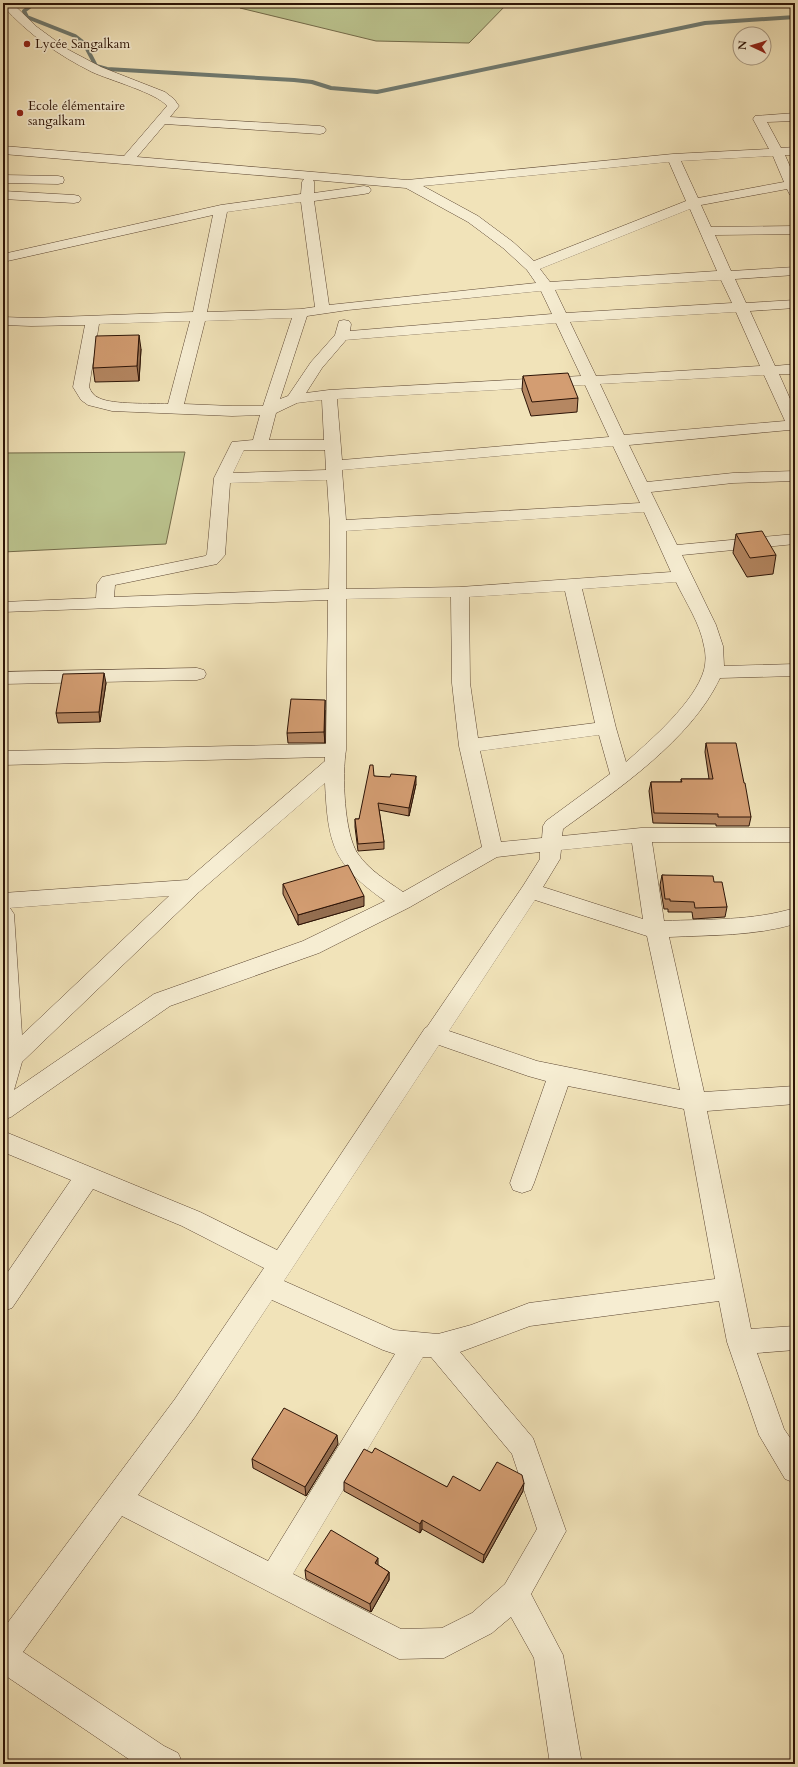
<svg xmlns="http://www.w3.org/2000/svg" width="798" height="1767" viewBox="0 0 798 1767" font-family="Cardo,serif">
<rect width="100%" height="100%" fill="#f1e3b9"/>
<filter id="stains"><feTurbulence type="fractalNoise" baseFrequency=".005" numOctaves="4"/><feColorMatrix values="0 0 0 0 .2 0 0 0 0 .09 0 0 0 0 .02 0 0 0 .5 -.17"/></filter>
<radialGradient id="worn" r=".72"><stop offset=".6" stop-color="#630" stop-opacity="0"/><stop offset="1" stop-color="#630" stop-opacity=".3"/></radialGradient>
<path fill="#bbc38e" stroke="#746b4a" d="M248,3H508L469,43L376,41L240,8Z
M185,452L166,544L3,552V453Z"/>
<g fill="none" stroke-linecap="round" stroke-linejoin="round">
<path stroke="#6f796f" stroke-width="4" d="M35,3L24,11L27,17L75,36L84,43L96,66L107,69L294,80L312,82L331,88L377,92L705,23L795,17"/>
<defs>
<path id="street" d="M3,3H12L37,27L67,49L101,67L165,92L174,99L179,106L170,117L320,126L324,127L326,130L324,133L320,134L165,124L137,157L407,180L673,154L769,149L753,119L755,116L795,113V121L767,122L781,148L795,147V155H785L795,178V196L790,195L787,189L701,205L711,227L795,226V234L715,235L731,271L795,267V275L735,279L746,303L795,300V308L750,311L775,366L795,364V374H779L795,410V432L789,430L629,445L647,482L733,473L795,471V481L733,483L651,492L677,545L795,534V544L682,555L716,625L723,646L724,666L795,664V676L720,678C691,740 617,790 563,829L562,836L641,828H795V842H652L664,921C709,919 752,921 795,908V924C754,936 712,935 669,937L704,1092L795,1086V1104L707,1111L751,1329L795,1326V1350L757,1353L784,1429L795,1445V1483L785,1479L759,1435L727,1342L719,1301L530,1326L460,1352L533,1438L566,1531L531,1594L563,1655L582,1764H550L534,1658L511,1617L492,1633L444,1658L399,1659L122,1516L23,1652L164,1746L178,1753L183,1764H136L3,1674V1629L175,1399L264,1268L182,1226L93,1189L12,1308L3,1311V1279L71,1180L3,1152V1131L200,1212L277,1250L425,1028L427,1027L523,886L540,859V852L497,857L410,907L319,953L170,1006L11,1117L3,1120V893L187,880L325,761V757L3,765V751L326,744L328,600L3,612V602L96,598L97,584L102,577L205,556L207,554L214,478L232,442L253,440L260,415L232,416L112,411L88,405L81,400L73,387L85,325L31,326L3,325V317L31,318L193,312L213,215L3,262V254L221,205L301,194L302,182L304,179L3,154V146L124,156L167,106C157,93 109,80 92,72C58,55 28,34 3,6ZM773,156L784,182L698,198L681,161ZM669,162L686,201L534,261L513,242L478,216L423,186ZM313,180L406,188L468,222L503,248L527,270L536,283L329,305L314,201L364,194L369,193L371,190L369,187L364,186L314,193V182ZM301,202L315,307L301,309L207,312L227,212ZM690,209L717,271L550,282L540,269ZM721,280L732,303L566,313L555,290ZM541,291L552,314L350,331L351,324L349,321L344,320L339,321L335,335L311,362L288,396L280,399L307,316L348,310ZM736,312L760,366L596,376L570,322ZM292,318L263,406H232L184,404L205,321ZM190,321L168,404C151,403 113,405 99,398C94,396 91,392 89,387L99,324ZM556,323L581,376L329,390L306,393L322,368L346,340ZM764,375L785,421L624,435L600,384ZM585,385L609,437L342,460L337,399ZM322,400L324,440H269L276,413L297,403ZM613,446L640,503L346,520L342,470ZM244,450H325L326,470L233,473ZM327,480L330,526L329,589L114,597L115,585L217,564L225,555L230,483ZM644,512L671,572L460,587L346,589V531ZM676,582C686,603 700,623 704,646C706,654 706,662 704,670C695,702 651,740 626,762L616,728L582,589ZM565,591L595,723L478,738L470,683L469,597ZM451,597L452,683L459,746L482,847L403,892C387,881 369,870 358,854C344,834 342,774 346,750V599ZM599,735L610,774L546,821L543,826L542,838L501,842L480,751ZM325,783C328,845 333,864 385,901L303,941L154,994L14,1090L22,1062L199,892ZM632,843L643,919L543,887L560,859L561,850ZM169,896L22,1035L14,914L10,908ZM535,900L647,936L680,1090L537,1061L449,1031ZM439,1045L528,1076L546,1081L510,1183L513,1190L522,1193L531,1190L534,1183L568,1086L684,1109L715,1279L529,1303L471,1325L438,1334L394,1330L284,1281ZM272,1300L383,1350L395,1354L268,1561L138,1495L195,1417ZM423,1357H431L512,1454L537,1529L505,1584L472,1613L442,1628L401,1629L293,1574Z
M3,175L58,176L63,177L64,180L63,183L58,184L3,183Z
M3,191L74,195L79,196L81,199L79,202L74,203L3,199Z
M197,668L204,670L206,674L204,678L197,680L3,684V672Z"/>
</defs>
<use href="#street" stroke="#5d4733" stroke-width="1"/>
<use href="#street" fill="#f6edd2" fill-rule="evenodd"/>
</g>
<path fill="#b58762" stroke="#2c1306" d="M141,349L139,381L95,382L93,368Z
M523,376L578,398L577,412L531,416L522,390Z
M736,534L776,555L773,574L747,577L733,553Z
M106,683L100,722L58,723L56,713Z
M325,710V743H288L287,733Z
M706,743L751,817L749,826H716V824L653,823L649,791L651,782H681V779H709L705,752Z
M374,776L416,784L409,816L379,810L384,842V849L358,851L355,827V819H359Z
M662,875L714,882L727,907L725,917L693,919L692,912H668V909H664L660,885Z
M283,884L364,906L298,925L283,894Z
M338,1444L306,1496L253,1468L252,1459Z
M372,1453L447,1487L480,1491H523L483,1563L422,1529L420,1533L344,1491V1482Z
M378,1565L389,1572V1580L371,1612L306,1579L305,1570Z"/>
<path fill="#946e50" stroke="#2c1306" d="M139,335L141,349L139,381L137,366Z
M104,673L106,683L100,722L99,712Z
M325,700V743L324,732Z
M416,776V784L409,816V808Z
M364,896V906L298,925V915Z
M337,1435L338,1444L306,1496L305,1487Z
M524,1483L523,1491L483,1563L484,1555Z
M422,1520V1529L420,1533V1524Z
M378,1558V1567L375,1563Z
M389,1572V1580L371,1612L370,1604Z"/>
<path fill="#d39d72" stroke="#2c1306" d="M139,335L137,366L93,368L96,336Z
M568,373L578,398L532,402L523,376Z
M762,531L776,555L750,558L736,534Z
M104,673L99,712L56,713L63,674Z
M291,699L325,700L324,732L287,733Z
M706,743H736L744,783H745L751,817H718V814L654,813L651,782H682L681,779H713Z
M370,765H373L374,776L390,777L391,774L416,776L409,808L378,803L384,842L358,844L355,819H359Z
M348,865L364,896L298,915L283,884Z
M662,875L713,876L714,882H722L727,907L695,908L694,902L670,901V899H665Z
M284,1408L337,1435L305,1487L252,1459Z
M375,1448L447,1487L453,1476L480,1491L497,1462L522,1475L524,1483L484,1555L422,1520L420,1524L344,1482L364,1449L372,1453Z
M331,1530L378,1558L375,1563L389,1572L370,1604L305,1570Z"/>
<g fill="#8f2418" stroke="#f6edd2" stroke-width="1.5">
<circle cx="27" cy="44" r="4"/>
<circle cx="20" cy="113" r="4"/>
</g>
<g text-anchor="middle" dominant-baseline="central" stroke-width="3.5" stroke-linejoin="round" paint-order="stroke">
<g font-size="13" fill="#2c1306" stroke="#f6edd2" text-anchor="start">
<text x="35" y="44">Lycée Sangalkam</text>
<text x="28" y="106">Ecole élémentaire<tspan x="28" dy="15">sangalkam</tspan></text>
</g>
</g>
<rect width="798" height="1767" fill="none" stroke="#f1e3b9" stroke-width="16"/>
<rect x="4" y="4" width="790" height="1759" fill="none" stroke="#2c1306" stroke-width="2"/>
<rect x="8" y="8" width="782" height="1751" fill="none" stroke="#2c1306"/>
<g transform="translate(752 46) rotate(274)"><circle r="19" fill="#f6edd2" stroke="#a59680"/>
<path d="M0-3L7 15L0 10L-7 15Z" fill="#8f2418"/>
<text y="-6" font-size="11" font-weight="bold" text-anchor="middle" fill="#2c1306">N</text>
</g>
<rect width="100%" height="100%" filter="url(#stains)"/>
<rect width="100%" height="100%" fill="url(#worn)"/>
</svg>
